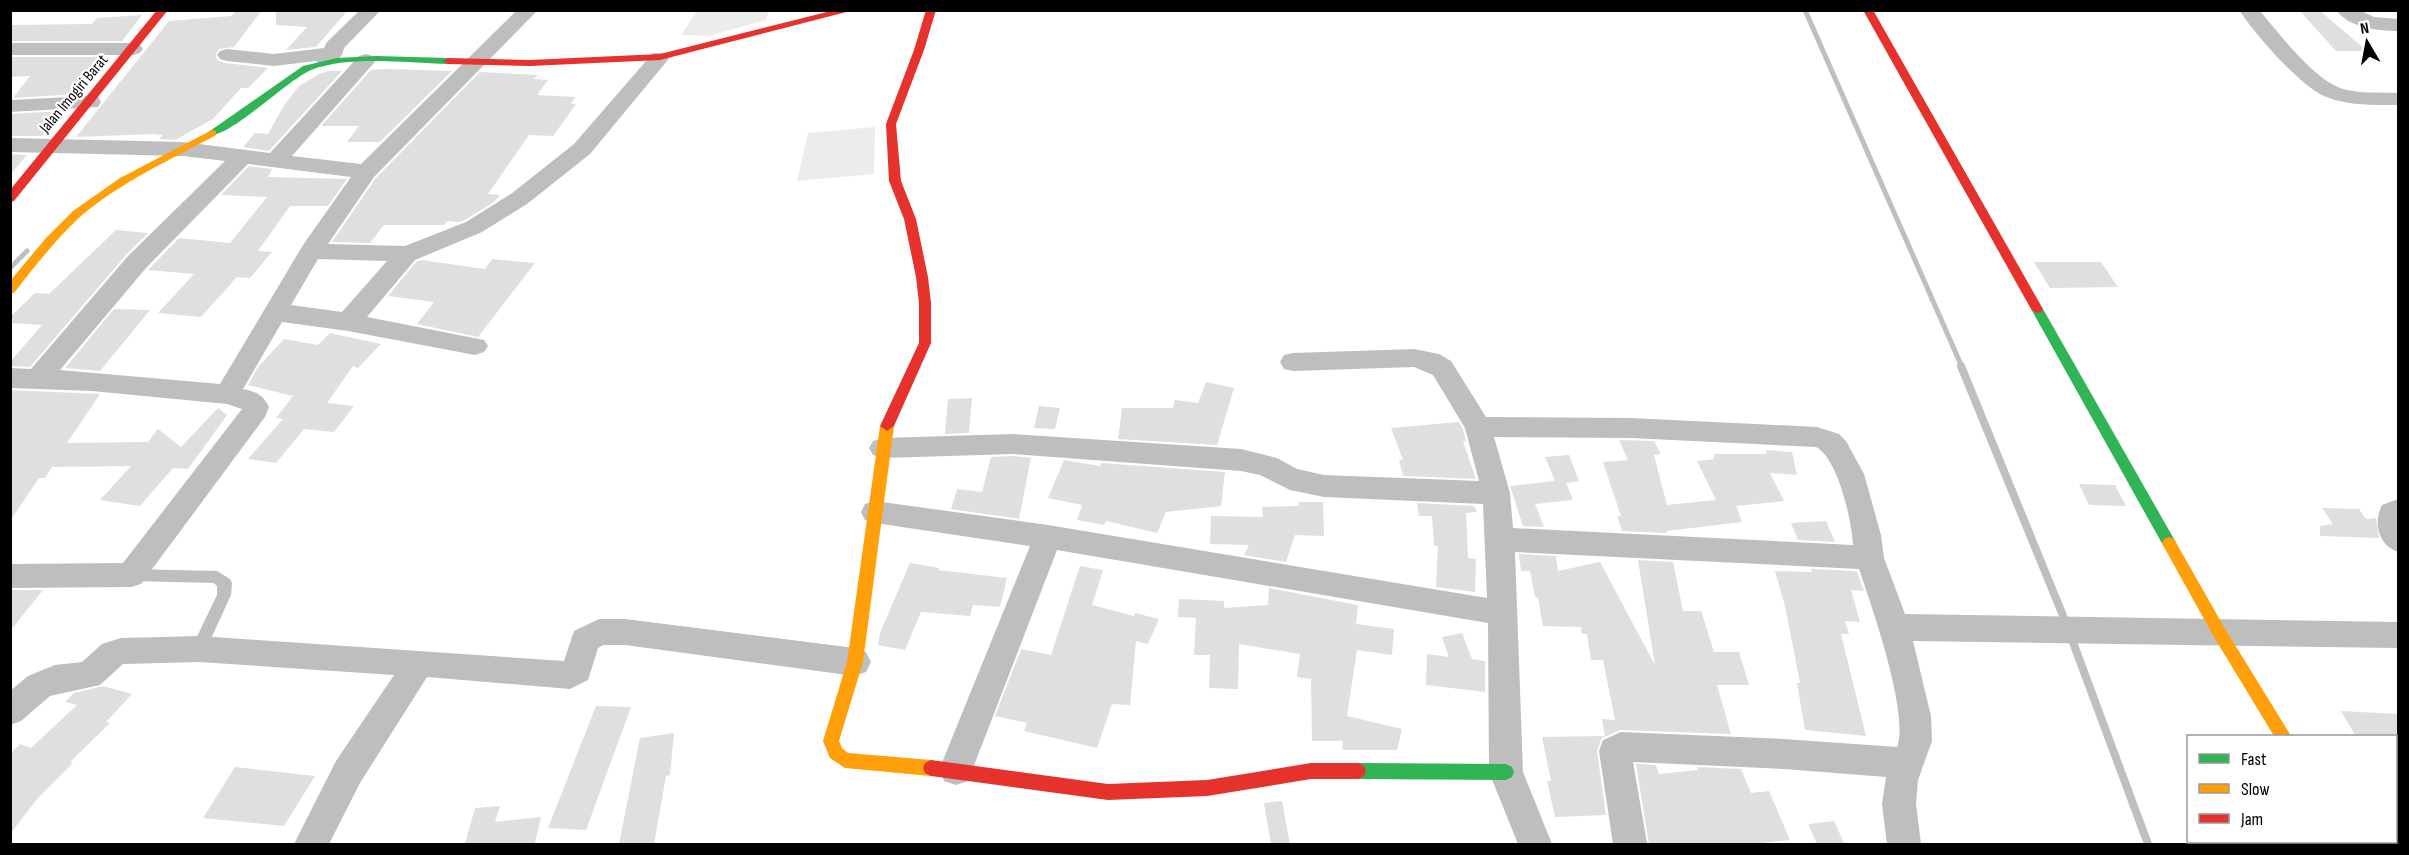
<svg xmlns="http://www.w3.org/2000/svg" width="2409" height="855" viewBox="0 0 2409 855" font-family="'Sofia Sans Condensed',sans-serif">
<rect width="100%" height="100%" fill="#fff"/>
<path fill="#ececec" d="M697,11V10L769,11L766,20L709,36L681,35Z
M875,127L874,174L797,181L808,133Z"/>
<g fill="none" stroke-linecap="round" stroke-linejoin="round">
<path stroke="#bfbfbf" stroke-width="5" d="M1805,10L1962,367
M10,268L27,251"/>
<path stroke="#bfbfbf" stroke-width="8" d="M1961,366L2066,623
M2071,637L2148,844"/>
</g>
<path fill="#dfdfdf" d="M237,10H262L234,47L219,49L215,56L219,61L226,63L268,68L248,88H241L213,119L175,140L159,139L163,135L154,134L76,137L169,21L231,16Z
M276,10H348L316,47L286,50L307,27L276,25Z
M2299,10H2319L2367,51H2336Z
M142,15L122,41H10V25L92,24L97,18Z
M108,57L77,94L13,98L30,76L10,77V57Z
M371,70L389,69L452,71L380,142H347L359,126H321Z
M329,71H342L269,151L243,147L255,133L268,134L285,104L299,86L319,74Z
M480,72L538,75L534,79L548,80L537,95L575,97L571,104H576L553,136L529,135L488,194L500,195L494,202L465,220L459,222L448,221L444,225H384L370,243L332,242L376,178Z
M63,111L42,136H10V114Z
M10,154L27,155L10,175Z
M249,166L272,169L268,177L347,179L328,206H290L258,251L272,252L250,278L237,277L201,317L158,313L194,274L148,270L179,238L230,243L267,197L221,195Z
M116,230L148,233L126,255L30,367L10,366V362L42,325L10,323V317L35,293L49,294Z
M492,259L535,263L478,337L417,324L434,302L388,296L416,262L421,260L485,269Z
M2034,262H2101L2118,287L2050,288Z
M114,309L150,310L100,371L65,368Z
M330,333L381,344L358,368L353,366L327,403L354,406L334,432L304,429L276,463L248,459L283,419L276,418L293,396L248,385L258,367L284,339L318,345Z
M1206,382L1234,388L1217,445L1118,439L1122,408H1173L1175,400L1198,403Z
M10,390L100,394L67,443L148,442L158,429L181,447L218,408L227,415L188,469L173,468L140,506L100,500L131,466L52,467L45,478H39L10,521Z
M972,398L969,433L945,434L948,399Z
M1039,406L1060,408L1055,429L1034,428Z
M1459,422L1463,429L1466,441H1463L1476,479L1403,476L1399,460H1403L1391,428Z
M1619,440L1654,441L1661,454L1654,455L1667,505L1716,500L1697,461L1714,459V454H1767L1766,450L1792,452L1797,475L1770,473L1784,501L1736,506L1742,522L1667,531V533L1622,531L1617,516H1621L1603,462L1628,460Z
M1569,455L1579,481L1566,483L1573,500L1535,504L1544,527L1523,526L1510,486L1555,481L1545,457Z
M1013,456L1031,458L1019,519L951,509L957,489L982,492L991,457Z
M1064,460L1100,466L1101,463L1225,472L1221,506L1166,512L1157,533L1106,521L1104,525L1077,520L1082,505L1048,498Z
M2079,484L2115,485L2126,506L2089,505Z
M1299,502H1323L1324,536L1295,535L1286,562L1244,555L1249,545L1210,544L1211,516L1263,517L1262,507L1299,506Z
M1417,503L1474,506L1477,512L1466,513L1468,558L1476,559L1475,592L1436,587L1438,546H1434L1432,516H1419Z
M2322,508L2359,509L2366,519L2376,518L2379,538L2320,536V526L2333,524Z
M1826,521L1835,542L1798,540L1791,523Z
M1519,554L1556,556L1558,571L1600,562L1655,665L1638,560L1673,562L1683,611H1701L1714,652H1739L1749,685H1717L1731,734L1621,730L1602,738L1597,751L1606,815L1555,817L1547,781H1551L1542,737L1605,736L1602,719L1615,720L1603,660H1591L1587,634H1582L1581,627L1543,626L1538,598L1535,597L1530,571H1521Z
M910,563L939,568L938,570L1007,578L1000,607L973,605L970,616L921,612L905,650L878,645L880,633Z
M1080,566L1103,570L1092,605L1134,616L1135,613L1159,619L1148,644L1136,641L1130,705L1112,704L1097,748L1024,731L1027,723L995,716L1021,649L1051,655Z
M1811,569L1857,571L1864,591L1851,590L1860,622L1845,621L1849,634H1841L1866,736L1805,730L1797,683H1800L1785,606L1775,571L1812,572Z
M1269,588L1358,605L1356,624L1394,629L1392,655L1357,650L1347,716L1402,729L1397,750H1346L1342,749L1343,741H1312L1311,679L1297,677L1300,654L1239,644L1238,689L1209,688L1210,655H1194L1196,618L1178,617L1179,599L1224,601V608L1268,605Z
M10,590H43L10,631Z
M1462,633L1472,659L1485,661V692L1426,685L1427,654L1449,657L1442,637Z
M103,686L132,694L106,722L110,723L70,762L73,763L38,798L10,834V754L20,744L31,748L77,705L65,702L74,693Z
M596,706L631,707L586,830L548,828Z
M2341,711L2398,714V737L2355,735Z
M674,733L670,775L666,776L654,844H619L640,738Z
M1636,764L1656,765L1659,774L1698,770L1697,767L1741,769L1751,793L1769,791L1790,840L1751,844H1649Z
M235,767L315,776L284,826L203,818Z
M1282,801L1290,844H1271L1264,803Z
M500,806L495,822L541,817L535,843L465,844L475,808Z
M1834,821L1844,843L1817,844L1808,824Z"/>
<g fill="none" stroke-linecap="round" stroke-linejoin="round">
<path fill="#bebebe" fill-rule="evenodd" d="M131,569L217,571L230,579L232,583L231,595L204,654L199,656L194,654L191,649L217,595V586L214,583L131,581L126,579L124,575L126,571Z"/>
<path fill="#bebebe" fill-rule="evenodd" d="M360,10H381L344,48C342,61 331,67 319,64L316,61L274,66L227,61L220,59L217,55L220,51L227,49L274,54L324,48L327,42Z
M517,10H538L374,177L328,244L405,246L466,222L511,194L574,144L653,53H667L670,57L667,61L590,154L527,204L482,232L415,260L367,317L484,340L488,346L484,352L475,355L348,331L282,322L243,389C257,392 263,395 269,407L265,417L141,584L131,587L10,588V564L123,563L242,409L227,404L92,391L10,388V368L31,369L128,256L225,161L183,156L10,152V138L183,142L270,153L359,56L366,54L373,56L376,60L373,64L292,156L361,164ZM248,164L351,177L303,245L220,384L60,370L146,268ZM318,259L387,261L342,312L291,305Z
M2239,10H2259C2280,34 2313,79 2343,89C2361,94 2381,92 2398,93V105C2374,105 2347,106 2324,96C2299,85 2255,34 2239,10Z
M2336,10H2359L2374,17L2398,19V31C2378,31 2349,28 2336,10Z
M10,43H133L140,45L143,49L140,53L133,55H10Z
M90,96L98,97L101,102L98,107L10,112V100Z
M1414,349L1439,354L1451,361L1486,417L1631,418L1817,427L1839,434L1846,441L1864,474L1881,535L1884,558L1905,614L2398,622V648L1913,641L1931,716L1932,741L1918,780L1916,804L1921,844H1887L1882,804L1886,777L1784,769L1633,762L1647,843L1613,844L1599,751L1603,740L1621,732L1784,739L1897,747C1910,715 1871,604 1859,569L1515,552L1523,772L1552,844H1518L1489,772L1488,623L1057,550L968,781L956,785L944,781L939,770L1030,546L875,523L865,520L861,512L865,504L875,501L1048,525L1487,598L1483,504L1324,497L1290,490L1260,475L1241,471L1013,454L883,458L873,455L869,448L873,441L883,438L1013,434L1241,449L1277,458L1297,469L1324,475L1479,481L1465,428L1433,375L1414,367L1293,371L1284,369L1280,362L1284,355L1293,353ZM1494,437L1631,438L1816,447C1838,458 1852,522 1853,545L1513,528L1510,493Z
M2398,499V552C2378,545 2373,523 2382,505Z
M599,619H625L855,648L866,652L871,662L866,672L855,676L625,645H603L598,648L588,680L570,689L427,677L360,783L329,844H294L336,761L394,675L199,662L123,664L100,685L50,696L21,721L10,725V691L28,676L55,665L82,662L102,644L121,638L199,636L564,661L574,631Z
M2331,842H2365L2366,844H2332Z"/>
<path fill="#30b455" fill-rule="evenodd" d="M376,56L448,58L453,61L448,64C407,63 349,55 311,70C287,80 229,139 208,135L207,133L303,66L337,58Z
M2037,305L2043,309L2174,539L2176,543L2174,547L2169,549L2164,547L2031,309Z
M1358,763L1506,764L1512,767L1514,772L1512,777L1506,780L1358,779L1352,776L1350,771L1352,766Z"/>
<path fill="#ff9f0a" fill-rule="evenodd" d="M212,130L216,131V135C170,160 121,182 81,216C56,239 35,266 14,293L10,294V281L46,238L73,211L120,178Z
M887,421L894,426L863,662L839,741L842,748L848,753L931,760L937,763L939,768L937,773L931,776L845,768L830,758L823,741L847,662L880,426Z
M2169,537L2174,539L2224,627L2291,736H2274L2214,637L2164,547L2162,543L2164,539Z"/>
<path fill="#e5322d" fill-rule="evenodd" d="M157,10H168L14,201L10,202V190Z
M835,10H854L660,60L530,66L448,64L443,61L448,58L530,60L660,54Z
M926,10H936L924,50L896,124L901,181L916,219L928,277L931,303V343L894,426L887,431L880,426L919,343V303L916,277L904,219L889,181L886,124L914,50Z
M1863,10H1873L2043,309L2041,312L2037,313L2031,309Z
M931,760L1108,784L1207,780L1311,763H1358L1364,766L1366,771L1364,776L1358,779H1311L1207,796L1108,800L931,776L925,773L923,768L925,763Z"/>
</g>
<g text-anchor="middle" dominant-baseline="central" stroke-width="4.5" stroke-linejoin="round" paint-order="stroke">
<g font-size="16" fill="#000" stroke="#fff">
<text transform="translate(74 94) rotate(-50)">Jalan Imogiri Barat</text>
</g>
</g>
<rect width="2409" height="855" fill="none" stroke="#000000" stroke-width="24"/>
<rect x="2187" y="735" width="210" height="108" fill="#ffffff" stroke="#999999" stroke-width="1.5"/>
<rect x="2199" y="754" width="30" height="9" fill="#30b455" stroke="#999999" stroke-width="1.5"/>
<text x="2241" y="765" font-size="18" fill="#000000">Fast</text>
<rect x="2199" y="784" width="30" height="9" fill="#ff9f0a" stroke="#999999" stroke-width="1.5"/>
<text x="2241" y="795" font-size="18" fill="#000000">Slow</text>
<rect x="2199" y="814" width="30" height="9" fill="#e5322d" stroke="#999999" stroke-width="1.5"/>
<text x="2241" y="825" font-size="18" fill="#000000">Jam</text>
<g transform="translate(2367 42) rotate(350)" stroke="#ffffff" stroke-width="4.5" paint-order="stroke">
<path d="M0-4.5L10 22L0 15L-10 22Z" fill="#000000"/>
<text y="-9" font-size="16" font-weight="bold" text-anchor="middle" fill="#000000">N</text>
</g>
</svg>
